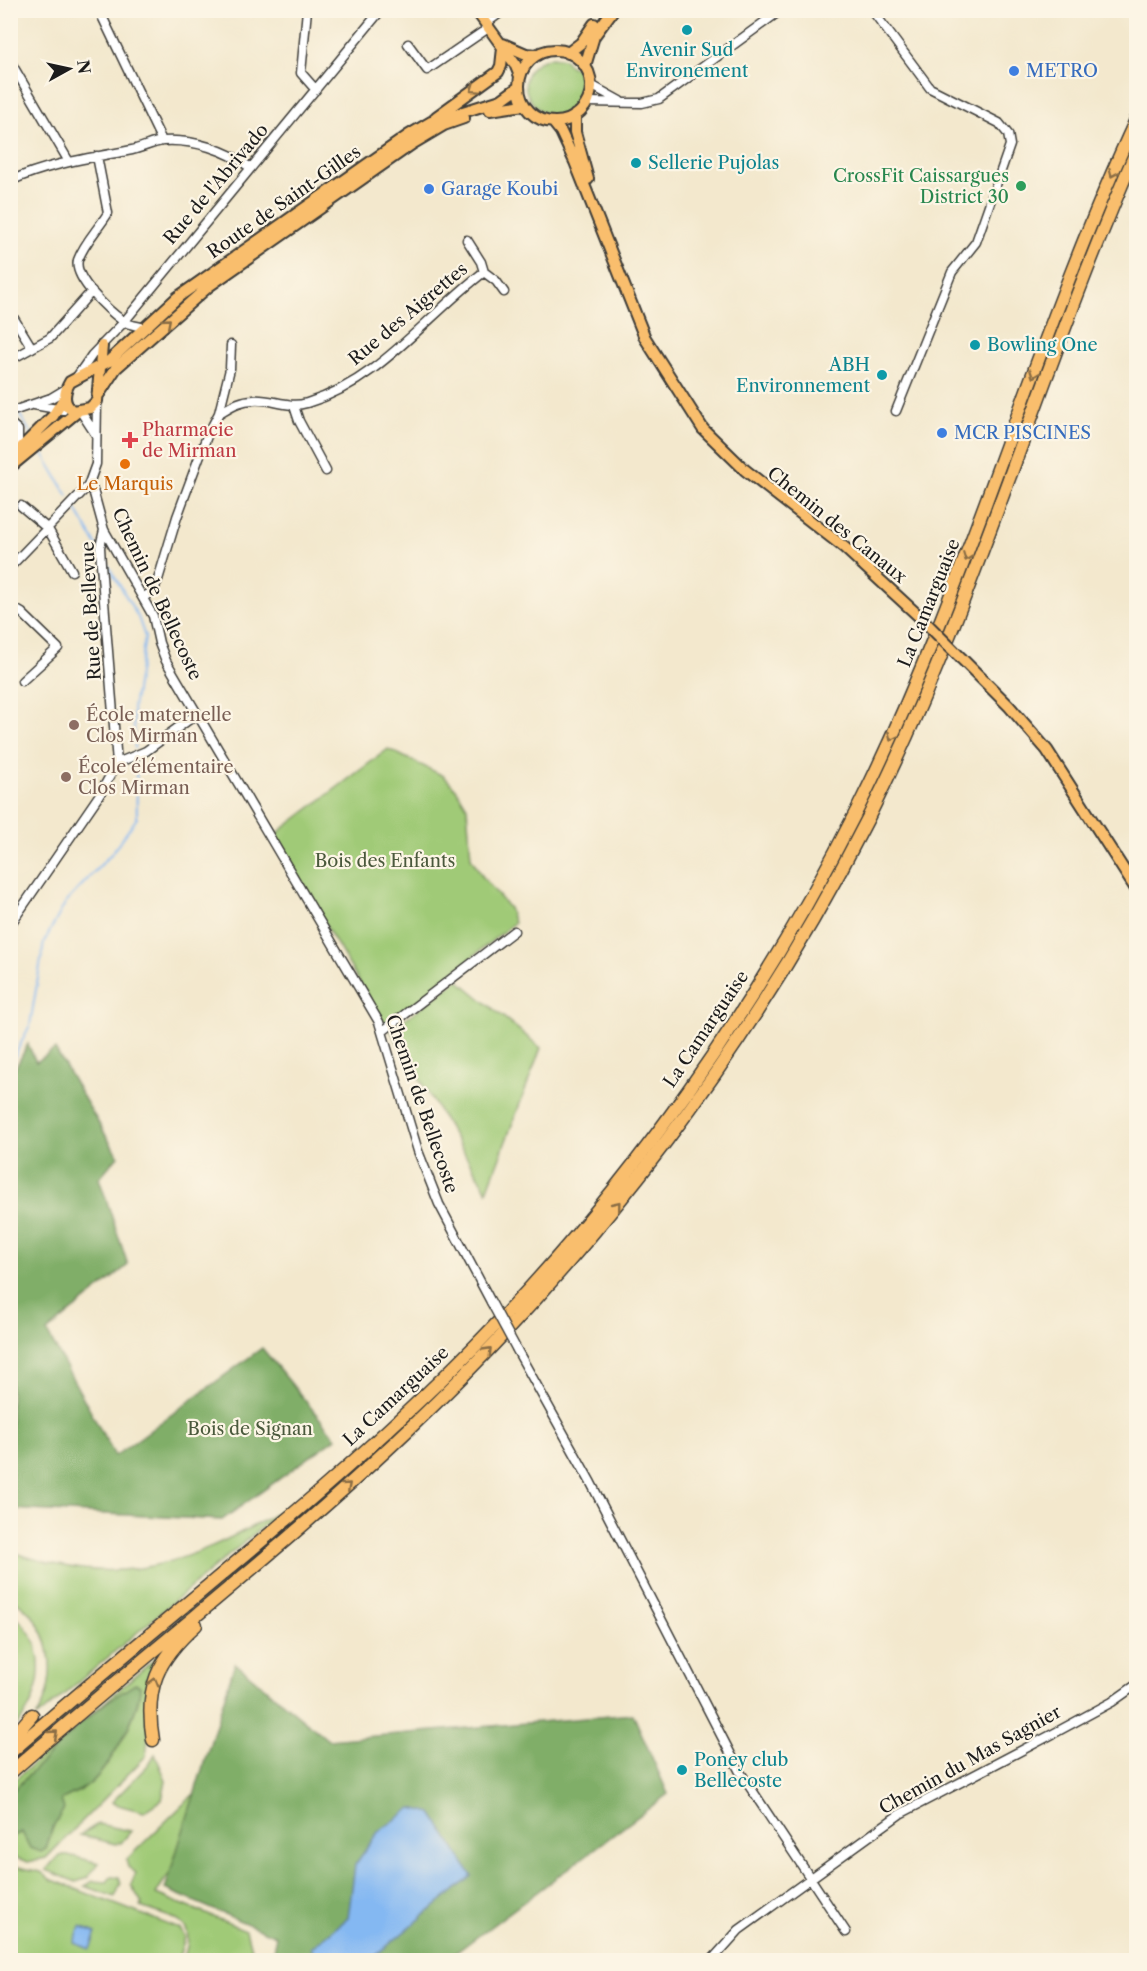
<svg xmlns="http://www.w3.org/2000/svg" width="1147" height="1971" viewBox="0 0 1147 1971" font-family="'Libre Caslon Text',serif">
<rect width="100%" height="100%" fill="#fcf5e5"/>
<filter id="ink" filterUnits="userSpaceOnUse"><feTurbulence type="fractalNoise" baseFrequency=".0167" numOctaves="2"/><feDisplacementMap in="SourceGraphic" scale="12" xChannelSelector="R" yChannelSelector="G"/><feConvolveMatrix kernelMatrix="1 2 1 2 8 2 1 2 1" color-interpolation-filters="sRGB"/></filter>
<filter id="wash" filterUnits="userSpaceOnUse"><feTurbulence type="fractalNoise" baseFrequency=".008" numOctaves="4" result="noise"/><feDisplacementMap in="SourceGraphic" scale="24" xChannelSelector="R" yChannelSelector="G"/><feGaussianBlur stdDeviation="1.35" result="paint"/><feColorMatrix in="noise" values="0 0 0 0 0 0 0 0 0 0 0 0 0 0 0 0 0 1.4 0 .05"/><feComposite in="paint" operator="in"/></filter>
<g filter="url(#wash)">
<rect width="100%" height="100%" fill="#f3e8cd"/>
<path fill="#a0ca77" stroke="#5e734a" stroke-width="1.5" d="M552,57L564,59L571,67H576C582,78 586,90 578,102C550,146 491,72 552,57Z
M388,749L444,776L456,789L467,807L471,858L483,877L509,908L514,923L386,1027L276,842V836L281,830Z
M458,980L541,1048L487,1191L390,1030Z
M281,1511L36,1718C61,1677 53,1623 11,1598L10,1551C121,1591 183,1565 281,1511Z
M11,1613C53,1644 44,1699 11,1732Z
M158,1656L146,1756L46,1858L28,1862L11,1856V1837L22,1832L30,1848L46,1849C51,1831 58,1818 61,1800C69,1795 78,1792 86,1787C108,1772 141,1713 139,1687L135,1684L80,1724L11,1793L10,1784Z
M155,1754L166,1780L162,1800L144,1812L114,1804L112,1802L149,1764Z
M194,1794C197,1808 195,1833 188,1846C180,1863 165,1877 156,1894L246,1930L254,1960H183C199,1918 174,1920 141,1907L142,1903L131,1885L136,1873L128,1867L126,1860Z
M98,1824L131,1831L121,1843L115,1844L80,1835Z
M63,1855H68L99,1863L87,1878L76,1882L46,1870L56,1858Z
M18,1867L41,1872L50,1879L180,1929L185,1937L178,1960H27L11,1954L10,1873Z
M111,1877H119L121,1883L115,1897L85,1886L93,1881L107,1882Z"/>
<path fill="#80ae68" stroke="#4e6542" stroke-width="1.5" d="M28,1044L36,1062L55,1049L118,1156L99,1178L128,1265L47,1332L115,1456L262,1348L336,1438L222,1520L11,1509L10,1078Z
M235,1663L328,1740L633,1714L668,1794L446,1960H271L276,1936L165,1889Z
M135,1684L140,1686C140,1713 108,1771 86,1787C78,1792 69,1795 61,1800L64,1809L52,1828L46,1849L41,1852L30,1848L22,1832L11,1837V1793L80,1724L108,1701Z"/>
<path fill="#84b8f2" stroke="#506a87" stroke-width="1.5" d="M412,1808L432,1813L472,1876L370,1960H318L311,1948L348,1918L355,1865L378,1832Z
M80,1927L96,1933L90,1949L74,1943Z"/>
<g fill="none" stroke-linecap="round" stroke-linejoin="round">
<path stroke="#84b8f2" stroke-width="2" d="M10,399L13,403
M20,415L31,434
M39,447L68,496
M75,508L97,546
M104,558L138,617L145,637L133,708L135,748
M10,1065L30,1025L44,942L66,902L112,853L137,818L136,763"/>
</g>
</g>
<g filter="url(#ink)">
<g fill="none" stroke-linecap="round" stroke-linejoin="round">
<defs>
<path id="minor" d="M99,10L162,141
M307,10L301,73L316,90
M872,10L930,88L999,123L1008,134L1010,145L976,242L952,272L896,411
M408,44L427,70L484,31L489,21L504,10
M10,61L68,160
M591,85L620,101
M587,102L642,103L659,99L781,10
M97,156L108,213C99,228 84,243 78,260C73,278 109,311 123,321C129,325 138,326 145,328
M10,181C50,163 90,158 132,150C142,148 153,142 163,141C193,139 227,150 251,168
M484,272L496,281L504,292
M10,312L32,348
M10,360L50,338L92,291
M76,378L92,355L124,322L381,10
M34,405L63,410
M294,406L299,421L326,471
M10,412L51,398L66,389
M81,412L96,435
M219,413C230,407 240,400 253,400C271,398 288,409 307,403C380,381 426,316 484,272L481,262L467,240
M10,423L18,430V451
M88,486L93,490L104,530L153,616L159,643L166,661L379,1022L418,1151L439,1204L491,1302
M21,506L48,529L72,571
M104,530L100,547L101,564L117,763
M10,567L88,486L96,464L97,401
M144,597L153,591L157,583L177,517L207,436L219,413L230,369L231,345
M10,606L22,613L58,648L22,681
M10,925L100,794L117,763L146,751L194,716L196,712
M383,1031L514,931
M517,1350L591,1483L740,1772L846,1932
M712,1960L739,1930L900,1814L1049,1736L1112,1702L1136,1685"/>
<path id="major" d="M476,10L515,64L520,76
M503,44L526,54L537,55
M519 86a36 36 0 1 1 72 0a36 36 0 1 1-72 0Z
M568,53L581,43L594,24
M585,66L594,36L613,10
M490,110L524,105
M575,115V132L588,179
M436,117L498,72L501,66L503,48
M553,122L561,132L575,162L645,338L703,429L745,470L845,548L922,619
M102,346L97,401L90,408L73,411C62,404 64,392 70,382L109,361L178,297L409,135L431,122L501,100L519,87
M99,394L116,368L209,286L412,144L444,125L464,118
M12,457L53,416L65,397
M10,467L77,412
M962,659L1009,706L1047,750L1136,889"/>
<path id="highway" d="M153,1740C144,1688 157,1660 196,1625
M10,1741L32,1715
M10,1753C165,1617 332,1492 477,1344C630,1188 760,1003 858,808C969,586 1032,344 1136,120
M10,1773C142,1657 282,1550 409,1429C594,1253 753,1046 868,818C976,603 1039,371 1136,152"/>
</defs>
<use href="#minor" stroke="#3c3b37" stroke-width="11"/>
<use href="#major" stroke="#3c3b37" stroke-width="14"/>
<use href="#highway" stroke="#3c3b37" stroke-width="15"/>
<use href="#minor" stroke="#fff" stroke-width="8"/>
<use href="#major" stroke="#f9be6d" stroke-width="10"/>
<use href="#highway" stroke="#f9be6d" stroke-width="12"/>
<defs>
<path id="minor-bridge" d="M491,1302L517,1350"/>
<path id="major-bridge" d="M922,619L962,659"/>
</defs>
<use href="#minor-bridge" stroke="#3c3b37" stroke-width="11" stroke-linecap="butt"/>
<use href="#major-bridge" stroke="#3c3b37" stroke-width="14" stroke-linecap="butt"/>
<use href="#minor-bridge" stroke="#fff" stroke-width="8"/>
<use href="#major-bridge" stroke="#f9be6d" stroke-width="10"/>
</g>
<defs><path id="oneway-chevron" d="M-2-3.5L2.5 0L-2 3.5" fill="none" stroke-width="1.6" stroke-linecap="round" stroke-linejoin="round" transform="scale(1.5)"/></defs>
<g stroke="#8a6d44">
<use href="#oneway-chevron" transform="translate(474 89) rotate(145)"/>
<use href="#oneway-chevron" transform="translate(1113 173) rotate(114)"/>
<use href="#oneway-chevron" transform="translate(167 322) rotate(-41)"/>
<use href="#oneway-chevron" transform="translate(1034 374) rotate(110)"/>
<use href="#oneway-chevron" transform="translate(967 557) rotate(111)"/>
<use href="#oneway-chevron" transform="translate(892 737) rotate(115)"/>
<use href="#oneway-chevron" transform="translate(617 1205) rotate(-51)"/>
<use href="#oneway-chevron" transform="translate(488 1351) rotate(-46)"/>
<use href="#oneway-chevron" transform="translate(347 1486) rotate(-42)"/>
<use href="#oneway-chevron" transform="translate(154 1682) rotate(-74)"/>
<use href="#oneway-chevron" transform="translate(54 1734) rotate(-41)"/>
</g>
</g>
<g fill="#0f9aa8" stroke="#fcf5e5" stroke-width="2">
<circle cx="687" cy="30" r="6"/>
<circle cx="636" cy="163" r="6"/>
<circle cx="975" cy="345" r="6"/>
<circle cx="882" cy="375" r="6"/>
<circle cx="682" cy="1770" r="6"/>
</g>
<g fill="#3f7fe0" stroke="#fcf5e5" stroke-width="2">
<circle cx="1014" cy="71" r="6"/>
<circle cx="429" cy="189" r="6"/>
<circle cx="942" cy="433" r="6"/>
</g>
<circle fill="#2e9e5b" stroke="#fcf5e5" stroke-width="2" cx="1021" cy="186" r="6"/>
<path fill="#e0444e" stroke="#fcf5e5" stroke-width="2" d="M127 431h6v6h6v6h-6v6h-6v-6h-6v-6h6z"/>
<circle fill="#e8710a" stroke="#fcf5e5" stroke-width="2" cx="125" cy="464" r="6"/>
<g fill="#8d6e63" stroke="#fcf5e5" stroke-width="2">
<circle cx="74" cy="725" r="6"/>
<circle cx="66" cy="777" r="6"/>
</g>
<g text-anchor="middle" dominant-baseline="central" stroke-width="4.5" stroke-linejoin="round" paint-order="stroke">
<g font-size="18" fill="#0d838f" stroke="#fcf5e5" text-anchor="start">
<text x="687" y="50" text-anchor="middle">Avenir Sud<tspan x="687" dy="21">Environement</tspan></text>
<text x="648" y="163">Sellerie Pujolas</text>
<text x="987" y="345">Bowling One</text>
<text x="870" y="365" text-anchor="end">ABH<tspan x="870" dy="21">Environnement</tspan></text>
<text x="694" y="1760">Poney club<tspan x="694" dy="21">Bellecoste</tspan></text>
</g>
<g font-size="18" fill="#366cbe" stroke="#fcf5e5" text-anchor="start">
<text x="1026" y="71">METRO</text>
<text x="441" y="189">Garage Koubi</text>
<text x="954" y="433">MCR PISCINES</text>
</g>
<g font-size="18" fill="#27864d" stroke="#fcf5e5" text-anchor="end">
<text x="1009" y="176">CrossFit Caissargues<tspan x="1009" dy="21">District 30</tspan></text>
</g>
<g font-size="18" fill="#1c1c1c" stroke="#fcf5e5">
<text transform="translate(216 184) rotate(-50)">Rue de l'Abrivado</text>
<text transform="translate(284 202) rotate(-35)">Route de Saint-Gilles</text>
<text transform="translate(408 314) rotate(-40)">Rue des Aigrettes</text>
<text transform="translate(837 525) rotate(39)">Chemin des Canaux</text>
<text transform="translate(157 594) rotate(65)">Chemin de Bellecoste</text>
<text transform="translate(929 603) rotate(-68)">La Camarguaise</text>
<text transform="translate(91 611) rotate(-93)">Rue de Bellevue</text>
<text transform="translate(706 1029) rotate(-56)">La Camarguaise</text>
<text transform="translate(422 1104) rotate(71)">Chemin de Bellecoste</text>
<text transform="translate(396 1396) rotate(-43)">La Camarguaise</text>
<text transform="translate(970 1760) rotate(-29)">Chemin du Mas Sagnier</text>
</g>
<g font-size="18" fill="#be3a42" stroke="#fcf5e5" text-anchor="start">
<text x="142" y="430">Pharmacie<tspan x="142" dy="21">de Mirman</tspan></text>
</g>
<g font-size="18" fill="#c56008" stroke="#fcf5e5">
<text x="125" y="484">Le Marquis</text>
</g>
<g font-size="18" fill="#785e54" stroke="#fcf5e5" text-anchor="start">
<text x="86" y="715">École maternelle<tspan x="86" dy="21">Clos Mirman</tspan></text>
<text x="78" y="767">École élémentaire<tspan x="78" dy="21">Clos Mirman</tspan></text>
</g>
<g font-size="18" fill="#4a593c" stroke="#fcf5e5">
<text x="385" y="861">Bois des Enfants</text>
<text x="250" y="1429">Bois de Signan</text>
</g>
</g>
<rect width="1147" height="1971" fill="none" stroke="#fcf5e5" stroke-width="36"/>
<g transform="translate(69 69) rotate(82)" stroke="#fcf5e5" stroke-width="4.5" paint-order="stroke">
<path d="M0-4.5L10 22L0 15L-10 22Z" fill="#1c1c1c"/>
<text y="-9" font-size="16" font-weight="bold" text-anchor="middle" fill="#1c1c1c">N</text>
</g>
</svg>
